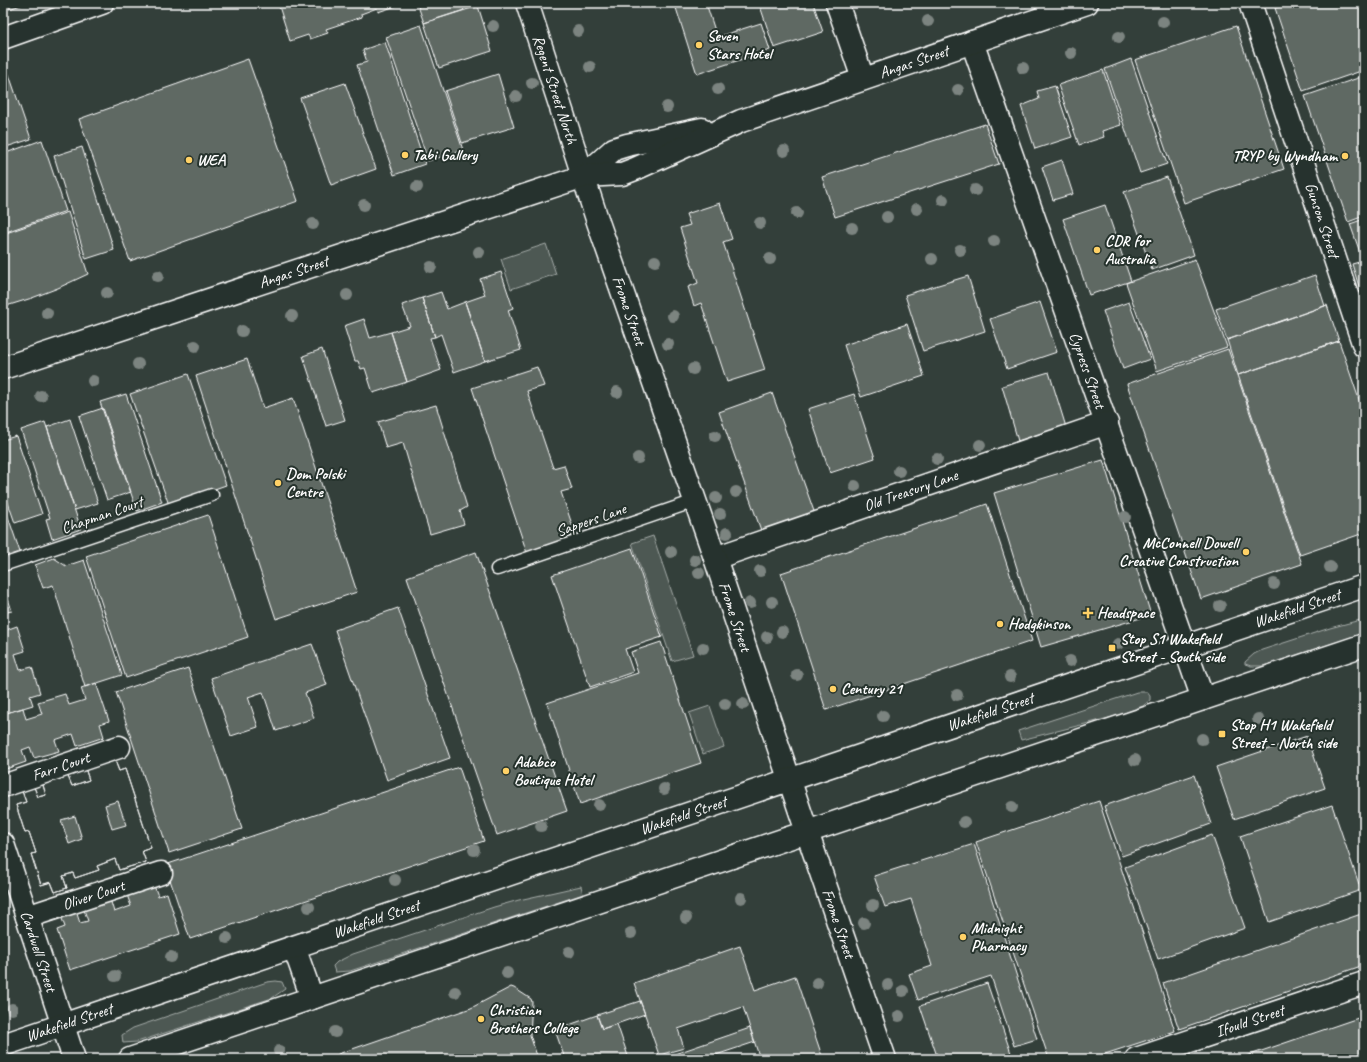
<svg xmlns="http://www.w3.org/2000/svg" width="1367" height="1062" viewBox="0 0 1367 1062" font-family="Caveat,sans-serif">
<rect width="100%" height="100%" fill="#333f3a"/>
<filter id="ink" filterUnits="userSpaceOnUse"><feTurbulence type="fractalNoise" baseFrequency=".025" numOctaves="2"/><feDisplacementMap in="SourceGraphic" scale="8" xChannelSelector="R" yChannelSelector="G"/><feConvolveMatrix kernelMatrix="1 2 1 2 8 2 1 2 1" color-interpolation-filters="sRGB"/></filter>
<g filter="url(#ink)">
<path fill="#4d5853" stroke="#a6aca9" d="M546,244L556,274L511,289L501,259Z
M653,536L693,655L672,661L632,543Z
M1364,619V633L1263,666H1251L1245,664V662L1254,654L1262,650L1330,628Z
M1137,692H1147L1150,696V700L1143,706L1113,717L1021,740L1018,731Z
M710,706L724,747L703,754L689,713Z
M581,886L583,894L350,971L335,972L333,966L337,962L353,954L494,907L519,900Z
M276,981L282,982L285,989L272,998L137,1042L123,1043L122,1035L133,1028L267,982Z"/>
<path fill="#5f6964" stroke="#fff" fill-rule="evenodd" d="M3,3H27L3,11Z
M278,3H395L396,6L378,12L377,8L361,14L362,17L326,29L328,33L310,39L308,35L290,41Z
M417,3H461L464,10L424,23Z
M691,3H706L717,37L761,23L770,50L697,74L676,8Z
M759,3H813L823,32L774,48Z
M1290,3H1364V70L1303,91L1275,8Z
M478,6L492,51L439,68L424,23Z
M421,25L463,150L428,161L386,37Z
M1236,26L1284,169L1184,203L1135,60Z
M385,42L425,164L394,175L357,65L367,62L363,50Z
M3,57L31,139L3,148Z
M248,59L298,201L130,261L79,119Z
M1131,59L1167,164L1140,173L1105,69Z
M1103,70L1121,125L1102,131L1104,137L1079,145L1058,85Z
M498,74L514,127L462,143L445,91Z
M1364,76V216L1348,222L1305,96Z
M345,83L376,169L331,185L300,98Z
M1055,86L1072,137L1035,149L1021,106L1039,99L1037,91Z
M985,124L999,164L835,217L822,177Z
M42,140L66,211L3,233V154Z
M82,147L114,250L86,259L54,156Z
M1062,160L1073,194L1053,200L1042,167Z
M1167,177L1194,255L1152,270L1124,192Z
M720,203L732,239L723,242L765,370L727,382L701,303L694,306L688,287L698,283L680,228L690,225L686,214Z
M1105,205L1131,281L1089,295L1063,219Z
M68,212L88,274L58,288L32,298L3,307V234Z
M1364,219V261H1363L1350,224Z
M1195,259L1227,347L1157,371L1126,283Z
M1363,261H1364V292L1361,293L1352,264Z
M501,272L513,308L508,310L521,350L485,361L465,302L485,295L480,279Z
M1315,275L1325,306L1227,340L1216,309Z
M968,276L985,331L923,351L905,295Z
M441,292L447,309L465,302L485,361L454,372L441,334L435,337L422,298Z
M422,298L435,337L430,338L441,370L407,382L391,332L410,326L402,305Z
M1040,302L1057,352L1007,369L990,319Z
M1129,302L1150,359L1123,369L1103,311Z
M1327,305L1339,341L1238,375L1227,340Z
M364,319L370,338L391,332L407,382L373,393L365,368L361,369L358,361H355L344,326Z
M907,324L924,376L861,397L844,345Z
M1339,341L1364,414V533L1300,555L1238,375Z
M322,349L345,420L326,426L303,356Z
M1228,349L1302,564L1201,599L1127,384Z
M247,359L263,408L293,398L357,592L276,619L196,376Z
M537,367L544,386L527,391L553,468L564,465L572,489L561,492L576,536L527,553L472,388Z
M1049,372L1066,427L1018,441L1002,386Z
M188,374L226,485L169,505L130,394Z
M772,393L816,517L763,536L719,412Z
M126,394L162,502L137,511L100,402Z
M854,394L875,458L830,473L808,409Z
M436,405L467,507L460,511L464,524L430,534L403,443L386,448L378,422Z
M103,408L131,492L107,500L79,416Z
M70,419L98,503L75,510L47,427Z
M45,422L81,529L52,539L46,519L50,518L21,430Z
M16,436L42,514L15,523L3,488V440Z
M1103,460L1151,615L1041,647L994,493Z
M3,502L21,555L3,561Z
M987,504L1032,641L826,710L781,573Z
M208,515L248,637L126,678L86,556Z
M632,548L662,637L625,649L633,672L590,687L552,575Z
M476,552L567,811L497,835L407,577Z
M54,558L66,566L84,560L122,675L85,687L53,585L43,588L35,565Z
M4,586L12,611L3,613V587Z
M398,608L450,758L387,780L335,630Z
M3,620L6,630L17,626L25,651L15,654L20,670L32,667L40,693L30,696L33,705L3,714Z
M661,642L701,763L580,804L547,703L638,673L631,652Z
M312,644L327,685L305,693L314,718L276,731L263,692L248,697L258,727L231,736L211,678Z
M188,668L242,829L169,853L116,692Z
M96,683L109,721L100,724L104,737L77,746L73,734L55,740L59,751L34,758L30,747L22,750L26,762L6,769L3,767V714L23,708L26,719L42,714L38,702L65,694L69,705L85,700L81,688Z
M1307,736L1325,788L1234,819L1216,767Z
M114,758L119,771L125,769L151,848L142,851L146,862L119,870L115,859L97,866L99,870L75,878L73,873L63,876L67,888L55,892L51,882L41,885L31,854L36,853L29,832L25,833L16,805L26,802L22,791L34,787L38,797L46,795L42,782L67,774L72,786L89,780L85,768ZM118,801L126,825L112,829L105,805ZM75,816L82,839L69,844L61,820Z
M114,758L119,771L125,769L151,848L142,851L146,862L119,870L115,859L97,866L99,870L75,878L73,873L63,876L67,888L55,892L51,882L41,885L31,854L36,853L29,832L25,833L16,805L26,802L22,791L34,787L38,797L46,795L42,782L67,774L72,786L89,780L85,768Z
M459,767L484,841L190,939L165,865Z
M1194,775L1211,824L1122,856L1104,806Z
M1099,801L1175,1031L1090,1059H1049L976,842Z
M1332,805L1361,890L1269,922L1240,836Z
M1212,835L1245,928L1158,959L1125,867Z
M974,844L1037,1039L1014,1046L991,976L918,1000L909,974L932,966L911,899L885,907L874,876Z
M153,883L158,896L167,893L180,934L70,970L57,930L65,927L61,916L76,911L80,923L88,921L83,907L110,899L114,912L131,906L126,892Z
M1364,913V965L1179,1029L1163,983Z
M740,946L755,990L795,976L823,1059H760L743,1007L678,1029L684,1048L659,1055L634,983Z
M987,983L1013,1059H938L920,1006Z
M511,987L514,988L531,999L532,1002L530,1035L538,1059H338V1054L471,1008Z
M640,1001L645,1014L602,1029L597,1015Z
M597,1015L602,1029L617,1024L629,1059H565L555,1030Z
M1364,1016V1059H1238Z
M750,1028L755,1042L704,1059H660Z"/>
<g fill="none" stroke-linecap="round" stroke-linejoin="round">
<defs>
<path id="lane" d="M60,3L64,17
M3,565L212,495
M497,569L695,501"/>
<g id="street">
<path d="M837,3L863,79"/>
<path id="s1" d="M1250,3L1364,346"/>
<path d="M3,38L102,3"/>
<path id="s2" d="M972,42L1203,699"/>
<path id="s3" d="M715,558L1107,423"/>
<path id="s4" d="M3,786L119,747"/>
<path id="s5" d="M3,844L74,1059"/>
<path id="s6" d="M27,917L161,873"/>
<path id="s7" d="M1136,1059L1364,983"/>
</g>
<g id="secondary">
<path id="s8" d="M527,3L598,222L715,558L807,832L885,1059"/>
<path d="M584,176L614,149L627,145L702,129"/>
<path id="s9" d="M3,368L584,176L622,174L635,169L741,121L1087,3"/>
<path d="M294,947L312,998"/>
<path id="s10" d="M3,1045L1364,586"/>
<path d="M130,1059L1364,645"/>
</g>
</defs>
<use href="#lane" stroke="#fff" stroke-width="15"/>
<use href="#street" stroke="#fff" stroke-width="25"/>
<use href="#secondary" stroke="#fff" stroke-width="25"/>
<use href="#lane" stroke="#26332d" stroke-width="12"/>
<use href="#street" stroke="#26332d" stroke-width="22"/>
<use href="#secondary" stroke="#26332d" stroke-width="22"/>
</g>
<g fill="#7c8480">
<circle cx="928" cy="21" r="6"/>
<circle cx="1163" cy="22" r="6"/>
<circle cx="493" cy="26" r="6"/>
<circle cx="578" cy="31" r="6"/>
<circle cx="1119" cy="37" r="6"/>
<circle cx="1071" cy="53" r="6"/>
<circle cx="590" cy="67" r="6"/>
<circle cx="1023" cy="68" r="6"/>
<circle cx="532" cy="83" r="6"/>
<circle cx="718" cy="89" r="6"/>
<circle cx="958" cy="90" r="6"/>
<circle cx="516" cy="96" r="6"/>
<circle cx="667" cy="107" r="6"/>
<circle cx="784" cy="151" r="6"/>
<circle cx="417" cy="187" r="6"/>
<circle cx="975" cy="190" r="6"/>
<circle cx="943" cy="200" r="6"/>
<circle cx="364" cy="205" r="6"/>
<circle cx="917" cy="209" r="6"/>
<circle cx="797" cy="213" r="6"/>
<circle cx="887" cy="217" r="6"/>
<circle cx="760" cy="223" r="6"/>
<circle cx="313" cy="224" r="6"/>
<circle cx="852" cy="228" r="6"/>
<circle cx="994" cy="241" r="6"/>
<circle cx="960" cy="250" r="6"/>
<circle cx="479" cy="252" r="6"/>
<circle cx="770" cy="259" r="6"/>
<circle cx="932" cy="259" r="6"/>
<circle cx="655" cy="261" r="6"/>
<circle cx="431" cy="267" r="6"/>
<circle cx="158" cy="276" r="6"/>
<circle cx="107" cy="293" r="6"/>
<circle cx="347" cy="295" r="6"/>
<circle cx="47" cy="313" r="6"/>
<circle cx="292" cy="316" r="6"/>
<circle cx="673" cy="316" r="6"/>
<circle cx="242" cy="331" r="6"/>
<circle cx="668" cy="344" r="6"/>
<circle cx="195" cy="346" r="6"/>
<circle cx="138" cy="364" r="6"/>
<circle cx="693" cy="369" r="6"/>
<circle cx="93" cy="381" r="6"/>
<circle cx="617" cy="392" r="6"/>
<circle cx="41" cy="396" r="6"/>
<circle cx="715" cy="436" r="6"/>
<circle cx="980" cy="445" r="6"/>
<circle cx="638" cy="458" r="6"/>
<circle cx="937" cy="459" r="6"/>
<circle cx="899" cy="471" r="6"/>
<circle cx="855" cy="486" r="6"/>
<circle cx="736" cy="492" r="6"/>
<circle cx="716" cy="498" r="6"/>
<circle cx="720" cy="514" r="6"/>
<circle cx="1125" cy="517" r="6"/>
<circle cx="727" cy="533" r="6"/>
<circle cx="671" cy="552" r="6"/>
<circle cx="695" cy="560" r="6"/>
<circle cx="1330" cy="567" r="6"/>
<circle cx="760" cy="571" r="6"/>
<circle cx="699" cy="573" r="6"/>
<circle cx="1274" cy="584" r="6"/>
<circle cx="772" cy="602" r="6"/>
<circle cx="750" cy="603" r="6"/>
<circle cx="1220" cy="606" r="6"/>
<circle cx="782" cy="632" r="6"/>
<circle cx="767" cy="637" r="6"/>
<circle cx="1118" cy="644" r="6"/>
<circle cx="703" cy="648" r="6"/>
<circle cx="1070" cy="661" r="6"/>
<circle cx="797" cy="675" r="6"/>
<circle cx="1010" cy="677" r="6"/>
<circle cx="957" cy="695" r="6"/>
<circle cx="725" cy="704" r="6"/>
<circle cx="743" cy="704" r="6"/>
<circle cx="883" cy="716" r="6"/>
<circle cx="1258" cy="719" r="6"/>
<circle cx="1202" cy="739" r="6"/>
<circle cx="1135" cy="760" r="6"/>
<circle cx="664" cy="789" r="6"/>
<circle cx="599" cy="805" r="6"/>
<circle cx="1012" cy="807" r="6"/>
<circle cx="964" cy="822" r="6"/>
<circle cx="541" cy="826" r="6"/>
<circle cx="474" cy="850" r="6"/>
<circle cx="395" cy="880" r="6"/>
<circle cx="741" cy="898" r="6"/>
<circle cx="873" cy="905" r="6"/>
<circle cx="309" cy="907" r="6"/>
<circle cx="686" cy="918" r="6"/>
<circle cx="864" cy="923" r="6"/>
<circle cx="631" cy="933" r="6"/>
<circle cx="227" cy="938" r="6"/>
<circle cx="569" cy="952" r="6"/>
<circle cx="171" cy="957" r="6"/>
<circle cx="507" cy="973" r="6"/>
<circle cx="115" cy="976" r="6"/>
<circle cx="817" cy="983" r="6"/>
<circle cx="888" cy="985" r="6"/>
<circle cx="903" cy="991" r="6"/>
<circle cx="455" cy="992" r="6"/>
<circle cx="12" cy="1009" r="6"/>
<circle cx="899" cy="1016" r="6"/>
<circle cx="335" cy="1032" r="6"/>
<circle cx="279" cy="1051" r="6"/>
</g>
</g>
<g fill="#ffd166" stroke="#26332d" stroke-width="1.5">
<circle cx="699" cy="45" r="4"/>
<circle cx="405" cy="155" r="4"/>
<circle cx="1345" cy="156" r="4"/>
<circle cx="189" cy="160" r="4"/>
<circle cx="1097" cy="250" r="4"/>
<circle cx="278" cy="483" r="4"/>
<circle cx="1246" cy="552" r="4"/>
<path d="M1086 607h4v4h4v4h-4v4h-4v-4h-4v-4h4z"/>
<circle cx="1000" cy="624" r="4"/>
<rect x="1108" y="644" width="8" height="8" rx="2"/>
<circle cx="833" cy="689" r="4"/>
<rect x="1218" y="730" width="8" height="8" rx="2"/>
<circle cx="506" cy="771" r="4"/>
<circle cx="963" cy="937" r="4"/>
<circle cx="481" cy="1019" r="4"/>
</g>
<g text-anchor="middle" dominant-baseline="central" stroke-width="4" stroke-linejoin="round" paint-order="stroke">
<g font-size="16" font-weight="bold" fill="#fff" stroke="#26332d" text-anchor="start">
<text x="707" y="36">Seven<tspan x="707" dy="18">Stars Hotel</tspan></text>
<text x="413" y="155">Tabi Gallery</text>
<text x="1337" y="156" text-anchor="end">TRYP by Wyndham</text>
<text x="197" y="160">WEA</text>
<text x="1105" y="241">CDR for<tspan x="1105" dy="18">Australia</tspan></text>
<text x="286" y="474">Dom Polski<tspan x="286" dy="18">Centre</tspan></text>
<text x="1238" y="543" text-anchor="end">McConnell Dowell<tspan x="1238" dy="18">Creative Construction</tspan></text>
<text x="1097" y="613">Headspace</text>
<text x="1008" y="624">Hodgkinson</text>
<text x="1120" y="639">Stop S1 Wakefield<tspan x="1120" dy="18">Street - South side</tspan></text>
<text x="841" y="689">Century 21</text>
<text x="1230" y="725">Stop H1 Wakefield<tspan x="1230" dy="18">Street - North side</tspan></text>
<text x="514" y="762">Adabco<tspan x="514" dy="18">Boutique Hotel</tspan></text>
<text x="971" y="928">Midnight<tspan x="971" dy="18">Pharmacy</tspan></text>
<text x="489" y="1010">Christian<tspan x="489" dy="18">Brothers College</tspan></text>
</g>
<g font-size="16" fill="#fff" stroke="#26332d">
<text stroke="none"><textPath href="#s9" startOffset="963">Angas Street</textPath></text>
<text stroke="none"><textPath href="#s8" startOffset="91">Regent Street North</textPath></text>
<text stroke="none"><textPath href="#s1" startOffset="229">Gunson Street</textPath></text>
<text stroke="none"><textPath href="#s9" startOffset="306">Angas Street</textPath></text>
<text stroke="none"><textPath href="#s8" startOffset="324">Frome Street</textPath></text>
<text stroke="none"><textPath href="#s2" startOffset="348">Cypress Street</textPath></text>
<text stroke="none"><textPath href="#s3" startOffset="207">Old Treasury Lane</textPath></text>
<text transform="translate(102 515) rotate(-19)">Chapman Court</text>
<text transform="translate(591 520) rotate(-19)">Sappers Lane</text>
<text stroke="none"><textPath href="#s10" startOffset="1366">Wakefield Street</textPath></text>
<text stroke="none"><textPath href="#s8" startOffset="648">Frome Street</textPath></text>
<text stroke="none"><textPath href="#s10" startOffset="1042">Wakefield Street</textPath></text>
<text stroke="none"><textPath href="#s4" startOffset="61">Farr Court</textPath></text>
<text stroke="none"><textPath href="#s10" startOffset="718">Wakefield Street</textPath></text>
<text stroke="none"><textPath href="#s6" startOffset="70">Oliver Court</textPath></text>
<text stroke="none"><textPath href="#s10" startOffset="394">Wakefield Street</textPath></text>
<text stroke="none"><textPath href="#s8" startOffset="972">Frome Street</textPath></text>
<text stroke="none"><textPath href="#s5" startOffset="113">Cardwell Street</textPath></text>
<text stroke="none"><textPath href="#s7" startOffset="120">Ifould Street</textPath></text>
<text stroke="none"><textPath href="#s10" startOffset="70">Wakefield Street</textPath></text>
</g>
</g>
<rect width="1367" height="1062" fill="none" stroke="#26332d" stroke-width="16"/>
<rect x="8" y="8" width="1351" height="1046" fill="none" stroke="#fff" stroke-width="1.5" filter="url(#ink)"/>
</svg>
